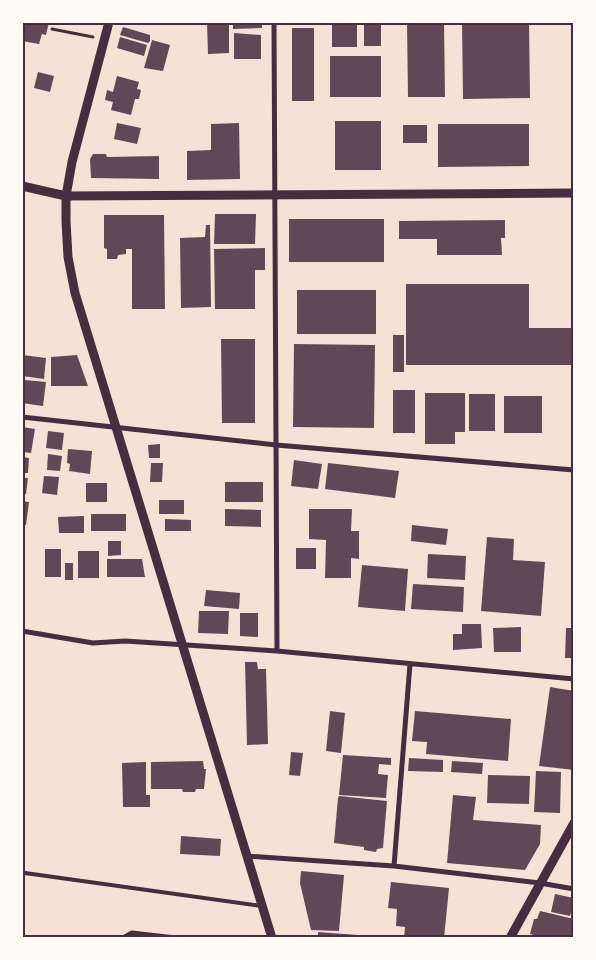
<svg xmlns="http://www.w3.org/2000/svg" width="596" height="960" viewBox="0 0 596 960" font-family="'DM Sans',sans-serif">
<rect width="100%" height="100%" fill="#f7e1d7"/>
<path fill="#644757" d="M22,22H49L46,35L42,34L39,44L22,41Z
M207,22H229V53L208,54Z
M233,22H262V28L233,29Z
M332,22H357V47H332Z
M364,22H381V46H364Z
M407,22H444L445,97H408Z
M462,22H529L530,98L463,99Z
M123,27L150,35V41L148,43L120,35Z
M292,28H314V101H292Z
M234,33L261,35V59H234Z
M120,37L147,45L144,56L117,48Z
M152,40L170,45L163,71L144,68Z
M330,56H381V97H330Z
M38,72L54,76L50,92L34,88Z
M117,76L139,82L137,89L141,90L139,99H135L131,115L111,110L113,102L105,100L107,90L113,92Z
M335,121H381V170H335Z
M117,123L141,128L137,144L114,139Z
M239,123L240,179L187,180V151L211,150V124Z
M438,124H529V166L438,167Z
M403,125H427V143H403Z
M93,154H106L107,157L159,156V179L91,178L90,159Z
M215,214H256L255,244H214Z
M104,215H164L165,309H132V249H126V254L118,255L117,259H107V249L104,248Z
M289,219H384V262H289Z
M505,220V238H501L502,255H437V239H399V221Z
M206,225H210L211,307L181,308L180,238L205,237Z
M265,248V270H255V309H215L214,249Z
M406,284H529V328H574V365H406Z
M297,290H376V334H297Z
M393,335H404V372H393Z
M221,339H255V423H222Z
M294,344L375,345L374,428L293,427Z
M22,355L46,358L44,379L22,376Z
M77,355L88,386H51V357Z
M25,380L46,382L43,406L22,403Z
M393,390H415V433H393Z
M425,393H465V432H455V444H425Z
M469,394H495V431H469Z
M504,396H542V433H504Z
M22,427L35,429L31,453L22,452Z
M48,431L64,433L62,450L46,448Z
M160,444V458H149L148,445Z
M68,449L92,451L90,474L69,471L70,464L67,463Z
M48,454L62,456L60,471L47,470Z
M22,457L29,458L28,473H22Z
M294,460L322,464L318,489L291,486Z
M151,463H163L162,482H150Z
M328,463L399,471L395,498L325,489Z
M44,476L59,477L57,495L42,493Z
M22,478H28L26,494H22Z
M225,482H263V502H225Z
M86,483H107V502H86Z
M159,500H184V514H159Z
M22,501L29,502L26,525H22Z
M225,509L261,510V527L225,526Z
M309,509H352L351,531H359V559L351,558V578H325L326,540L309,539Z
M91,514H126V531H91Z
M84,516V533H59L58,517Z
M165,519L191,520V531H165Z
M412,525L448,529L446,545L411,541Z
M487,537L514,539L513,560L545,562L541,616L481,611Z
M108,541H121V555L108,556Z
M296,548H316V569H296Z
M45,549H61V577H45Z
M78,551H99V578H78Z
M428,554L466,556L465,580L427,578Z
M107,559H142L145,577H107Z
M65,563H73V580H65Z
M362,565L408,569L405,611L358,607Z
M413,584L464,587L463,612L411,609Z
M206,590L240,593L239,609L204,606Z
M199,611H229L228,634L198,633Z
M240,613H258V637L240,636Z
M462,624H481L482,648L453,650V634H462Z
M521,627V652H494L493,628Z
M566,628H574V658H565Z
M245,662H257L258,669H266L268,744L247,745Z
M550,687L574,691V715L571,736L574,737V770L539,766Z
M330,711L345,713L341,753L326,751Z
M415,711L511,719L508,761L426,754L427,742L412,741Z
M291,752L303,753L300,776L289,775Z
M343,755L391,758V765L379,764L378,774L388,775L386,798L339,795Z
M409,758L443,760V772L408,771Z
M203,761L204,769H206L204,789H196L195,792H183L182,789H151V762Z
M452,761L483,763L482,774L451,772Z
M146,762V795H150V807H123L122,763Z
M536,771L561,772L560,813L534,812Z
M488,775L530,776L529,804L487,803Z
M453,795L476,797L473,820L541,825L540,844L525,870L447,863Z
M339,796L387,801L383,848L377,849L376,852L364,850V847L334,843L338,798Z
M181,836L221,839L220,856L180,854Z
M301,871L344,875L339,931L311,930L300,883Z
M391,882L449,888L444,938H404L405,927L396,926L397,909L388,908Z
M555,894L574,898L570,916L551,912Z
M540,911L574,919V938H534V935L530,934L534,919H537Z
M318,932L371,936V938H318Z"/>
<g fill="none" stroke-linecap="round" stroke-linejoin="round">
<path stroke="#4a2c40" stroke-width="3" d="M52,29L93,37"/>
<path stroke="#4a2c40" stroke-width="4" d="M22,875L25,873L262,906"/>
<path stroke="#4a2c40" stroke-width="5" d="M274,22L277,651
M22,417L276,445L574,470
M22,631L93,643L125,641L277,651L574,679
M246,856L394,866L540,883L574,889
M394,866L410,664
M123,938L132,933L175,938"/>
<path stroke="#4a2c40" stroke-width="9" d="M109,22L72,162L66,196V221L68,257L75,293L272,938
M22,186L66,196L574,193
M510,938L574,823"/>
</g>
<rect width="596" height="960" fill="none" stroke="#fffaf5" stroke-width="48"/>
<rect x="24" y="24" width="548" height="912" fill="none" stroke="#4a2c40" stroke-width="2"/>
</svg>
